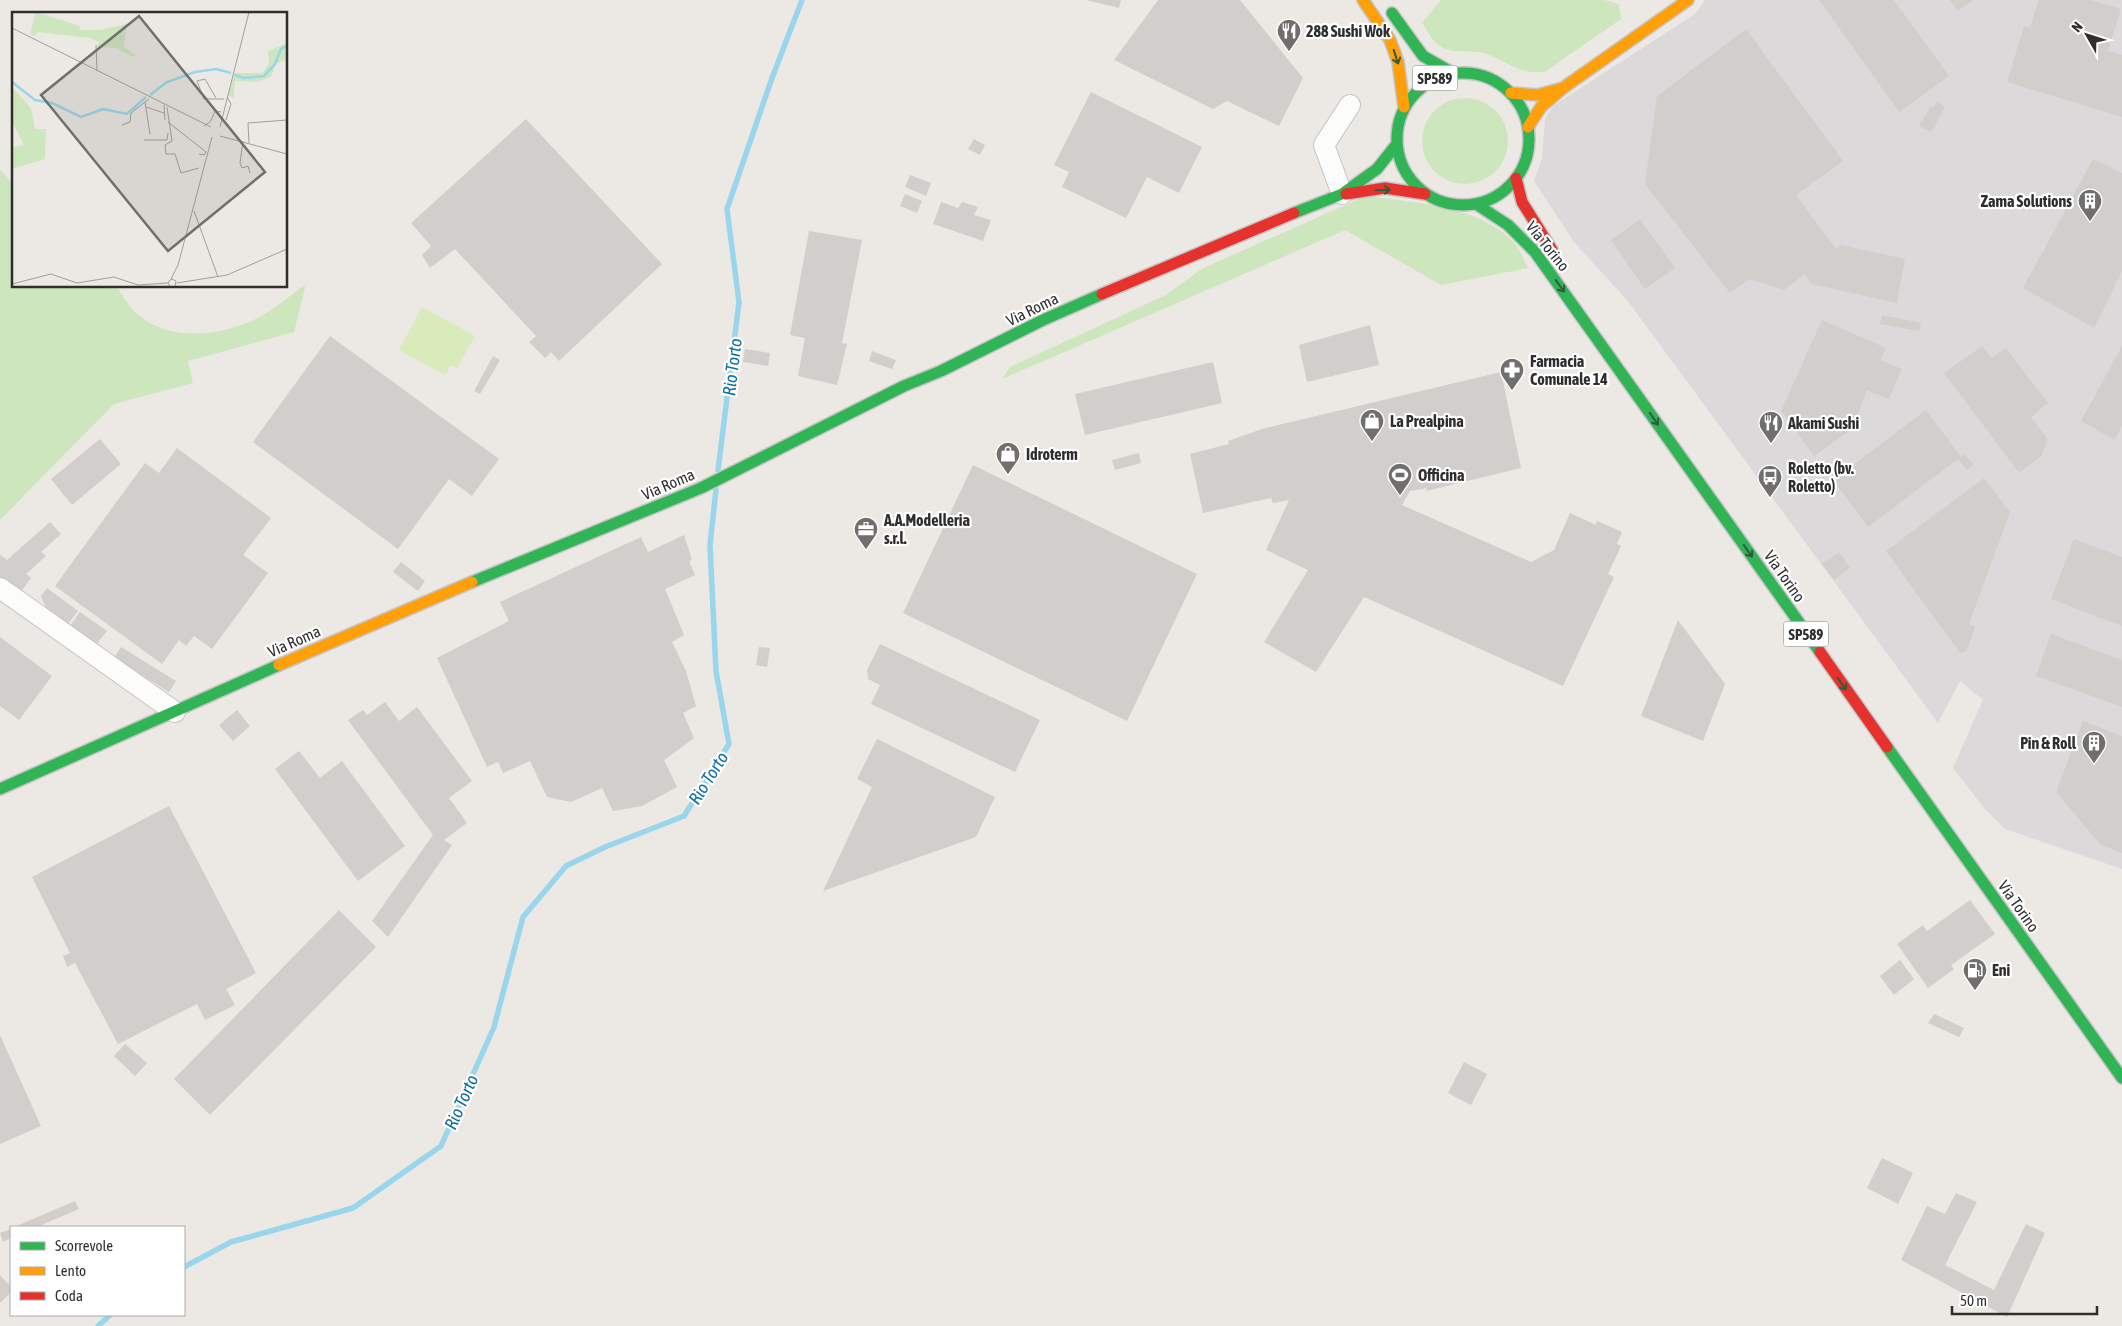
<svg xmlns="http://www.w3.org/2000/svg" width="2122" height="1326" viewBox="0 0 2122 1326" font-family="'Asap Condensed',sans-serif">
<rect width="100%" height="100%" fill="#ece8e4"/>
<path fill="#dcd9db" d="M1705,0H2122V869L2005,829L1985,809L1953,768L1983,700L1960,681L1938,723L1627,300L1574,242L1534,181L1542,158L1545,119L1553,106L1695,14Z"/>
<path fill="#cee6be" d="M1441,0H1604L1619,4L1621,19L1546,71C1518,78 1503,55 1477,52C1464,51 1449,53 1438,45C1432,40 1427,30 1422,23Z
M1422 141a43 43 0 1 1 86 0a43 43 0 1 1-86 0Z
M0,169L14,185V286H116C123,295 129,307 137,314C173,345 232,335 268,312C281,304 293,293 306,284L294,332L188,361L193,383L114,404L0,520Z
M1366,196C1412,202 1483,206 1515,244C1520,250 1524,260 1528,268L1441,285L1345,230L1002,379L1010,367L1166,295L1203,268Z"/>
<path fill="#d9eabb" d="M422,307L475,336L457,368L451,365L445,375L399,350Z"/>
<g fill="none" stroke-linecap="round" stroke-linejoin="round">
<path stroke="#99d6ec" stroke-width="5.5" d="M718,470L739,302L727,209L772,78L802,0
M184,1267L231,1242L353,1208L441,1146L494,1027L523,917L566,866L605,847L684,816L729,744L716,671L710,545L716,489
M98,1326L110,1315"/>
</g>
<path fill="#d1cecb" d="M1086,0H1121L1119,8Z
M1158,0H1240L1303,78L1279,126L1227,101L1213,109L1114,60Z
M1819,0H1894L1949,76L1899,112Z
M1950,0H1973L1958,11Z
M2039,0H2091L2121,9L2108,51L2122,55V117L2007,82L2024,26L2030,28Z
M1746,29L1843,161L1796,195L1836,249L1841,245L1905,259L1897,303L1812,284L1805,274L1784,290L1750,279L1730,293L1645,184L1657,96Z
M1091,92L1202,147L1179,193L1147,177L1126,218L1062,187L1069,172L1054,165Z
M1937,102L1945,107L1931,132L1919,126L1930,107L1933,108Z
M526,119L662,264L559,361L551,352L545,358L529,342L536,336L455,249L430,268L422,255L431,246L411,223Z
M974,139L985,145L980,155L968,149Z
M2093,159L2122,173V271L2094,328L2023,288Z
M910,175L931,183L926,196L905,187Z
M905,194L922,201L917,213L900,206Z
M941,202L958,208L962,202L978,207L974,215L991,220L983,241L933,224Z
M1640,219L1675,268L1645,289L1611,240Z
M809,231L862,240L842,343L847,344L837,385L798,376L805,338L790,335Z
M1882,315L1921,323L1919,331L1880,324Z
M1822,320L1886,348L1880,360L1902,369L1889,399L1867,390L1852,429L1814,456L1781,411Z
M1370,325L1379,365L1307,382L1299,345Z
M330,336L499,459L472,496L449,479L398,549L253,442Z
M1982,346L1992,358L2006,348L2048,403L2031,417L2048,440L2041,456L2019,473L1944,373Z
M2122,346V426L2114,440L2081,421Z
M745,349L770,353L768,366L743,362Z
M872,351L896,360L892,369L869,361Z
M493,356L500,360L480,394L474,391Z
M1213,362L1222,403L1085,435L1075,394Z
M1501,372L1521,468L1426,491L1427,488L1410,491L1402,505L1531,562L1554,550L1570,513L1596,525L1597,521L1622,532L1617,544L1621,546L1608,574L1614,577L1563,686L1364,597L1316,672L1264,642L1308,570L1266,550L1289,500L1273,503L1271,498L1203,513L1190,454L1229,444L1228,441L1262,429Z
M1926,410L1961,457L1965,454L1973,465L1967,470L1958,459L1868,527L1833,480Z
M100,439L121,464L72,505L51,479Z
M177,448L271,518L243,555L268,573L212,649L194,636L186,646L179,640L162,664L55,586L145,463L159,473Z
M1139,453L1141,463L1115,470L1112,460Z
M973,465L1197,574L1127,721L903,613Z
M1984,478L2010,512L1969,624L1975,627L1966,652L1960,653L1886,551Z
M50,522L61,534L41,552L46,556L26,574L31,578L20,593L0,579V555L7,560Z
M684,535L692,560L689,561L695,575L665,589L684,635L672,642L686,671L696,706L683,713L694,738L664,760L677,787L642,806L613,811L602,788L571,802L547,797L530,761L503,773L498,762L487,767L437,658L509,621L500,602L641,537L648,552Z
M2074,539L2122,557V626L2051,599Z
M1839,552L1850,568L1834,580L1822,564Z
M401,562L425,581L418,591L393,572Z
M47,588L78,611L67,625L47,610L41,596Z
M80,612L107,631L95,646L69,627Z
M1678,620L1725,684L1703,741L1641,716Z
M2051,634L2122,660V707L2036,676Z
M0,637L52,676L19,720L0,706Z
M880,644L1040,720L1015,772L871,704L880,685L868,679L867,670Z
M121,647L176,681L169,692L114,658Z
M759,647L770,648L767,667L756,665Z
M385,702L399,721L417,707L472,781L449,798L467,823L444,840L452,845L388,937L372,921L433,835L348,720L363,710L367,715Z
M237,710L250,726L233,741L219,725Z
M2083,721L2122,736V853L2101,845L2056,792Z
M877,739L995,797L976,837L823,891L872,787L857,779Z
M299,751L320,778L342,761L405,846L358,881L275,769Z
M169,806L256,973L226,989L235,1005L205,1020L197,1004L118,1044L75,963L67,967L63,956L70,953L32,877Z
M1970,900L1995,934L1951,965L1954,969L1928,988L1897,944L1923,925L1927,931Z
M339,910L376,947L210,1115L174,1079Z
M1900,960L1914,979L1894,995L1880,976Z
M1934,1014L1964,1028L1959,1037L1928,1023Z
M0,1035L41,1126L0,1144Z
M125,1044L147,1063L135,1076L114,1056Z
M1464,1062L1487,1074L1471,1105L1448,1093Z
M1882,1158L1913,1173L1898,1204L1867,1188Z
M1956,1193L1977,1202L1945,1265L1994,1290L2026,1224L2045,1233L2007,1317L1901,1260L1927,1206L1945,1214Z
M75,1201L79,1209L37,1227H14Z
M11,1229V1238L3,1242L0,1233Z
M0,1275L11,1287V1292L0,1303Z"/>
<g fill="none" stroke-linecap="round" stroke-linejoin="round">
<defs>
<path id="street" d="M1342,194L1324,145L1350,105
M0,588L175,712"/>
<path id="fast" d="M1392,13L1423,56L1453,73
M1397 139a66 66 0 1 1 132 0a66 66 0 1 1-132 0Z
M1476,204L1508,225L1535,252L1820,652
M1294,213L1342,194L1377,169L1396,145
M472,582L701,488L904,386L941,371L1043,320L1102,294
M1887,747L2122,1078
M0,789L279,665"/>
<path id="slow" d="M1363,0L1390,40L1398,62L1404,107
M1511,93L1538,95L1563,88
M1528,127L1541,107L1563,88L1688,0
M279,665L472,582"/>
<path id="jam" d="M1516,178L1522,202L1552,250
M1346,194L1385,188L1425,194
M1102,294L1294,213
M1820,652L1887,747"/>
</defs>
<use href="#street" stroke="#c5c4c5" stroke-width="22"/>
<use href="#fast" stroke="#c5c4c5" stroke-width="14"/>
<use href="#slow" stroke="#c5c4c5" stroke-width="14"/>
<use href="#jam" stroke="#c5c4c5" stroke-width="14"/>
<use href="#street" stroke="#fcfcfb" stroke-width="20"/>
<use href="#fast" stroke="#30b455" stroke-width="11"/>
<use href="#slow" stroke="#ff9f0a" stroke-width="11"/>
<use href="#jam" stroke="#e5322d" stroke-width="11"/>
</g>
<defs><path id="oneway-shaft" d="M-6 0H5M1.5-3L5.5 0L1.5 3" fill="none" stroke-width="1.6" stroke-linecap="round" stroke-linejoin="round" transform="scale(1.25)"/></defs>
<g stroke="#2f5d3c">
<use href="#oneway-shaft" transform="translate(1396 57) rotate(72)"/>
<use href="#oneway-shaft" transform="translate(1383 190) rotate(-2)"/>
<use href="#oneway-shaft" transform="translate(1560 286) rotate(54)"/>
<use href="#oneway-shaft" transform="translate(1654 419) rotate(55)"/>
<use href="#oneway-shaft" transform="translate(1748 551) rotate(55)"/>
<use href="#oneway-shaft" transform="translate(1842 684) rotate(55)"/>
</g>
<defs>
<symbol id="restaurant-pin" viewBox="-11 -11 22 30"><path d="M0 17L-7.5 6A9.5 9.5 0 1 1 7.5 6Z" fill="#706f6e" stroke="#fff"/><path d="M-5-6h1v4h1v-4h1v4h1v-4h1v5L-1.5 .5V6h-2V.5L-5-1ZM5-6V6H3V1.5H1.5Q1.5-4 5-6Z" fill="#fff"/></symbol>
<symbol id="building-pin" viewBox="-11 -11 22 30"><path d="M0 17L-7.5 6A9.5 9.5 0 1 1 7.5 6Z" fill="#706f6e" stroke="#fff"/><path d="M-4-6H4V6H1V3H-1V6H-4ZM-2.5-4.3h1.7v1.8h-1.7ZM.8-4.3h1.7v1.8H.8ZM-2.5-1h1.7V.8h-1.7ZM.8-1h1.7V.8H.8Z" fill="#fff"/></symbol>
<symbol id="pharmacy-pin" viewBox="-11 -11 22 30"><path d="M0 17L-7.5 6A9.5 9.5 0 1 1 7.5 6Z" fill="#706f6e" stroke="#fff"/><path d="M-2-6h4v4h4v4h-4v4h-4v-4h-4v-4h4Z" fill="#fff"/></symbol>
<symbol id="shop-pin" viewBox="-11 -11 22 30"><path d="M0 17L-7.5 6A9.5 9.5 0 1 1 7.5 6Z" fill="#706f6e" stroke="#fff"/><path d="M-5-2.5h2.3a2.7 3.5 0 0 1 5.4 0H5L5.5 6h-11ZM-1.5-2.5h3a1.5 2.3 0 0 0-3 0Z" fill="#fff"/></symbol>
<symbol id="stadium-pin" viewBox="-11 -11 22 30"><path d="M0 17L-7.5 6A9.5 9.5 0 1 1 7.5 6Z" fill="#706f6e" stroke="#fff"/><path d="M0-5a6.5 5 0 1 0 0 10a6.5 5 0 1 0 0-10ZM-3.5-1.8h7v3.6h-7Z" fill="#fff"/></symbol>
<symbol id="bus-pin" viewBox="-11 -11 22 30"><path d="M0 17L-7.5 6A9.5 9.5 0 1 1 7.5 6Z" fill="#706f6e" stroke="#fff"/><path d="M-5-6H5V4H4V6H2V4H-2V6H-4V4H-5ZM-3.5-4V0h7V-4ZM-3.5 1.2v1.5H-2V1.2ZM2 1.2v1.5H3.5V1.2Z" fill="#fff"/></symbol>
<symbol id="office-pin" viewBox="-11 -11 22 30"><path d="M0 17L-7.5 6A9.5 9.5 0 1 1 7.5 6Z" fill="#706f6e" stroke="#fff"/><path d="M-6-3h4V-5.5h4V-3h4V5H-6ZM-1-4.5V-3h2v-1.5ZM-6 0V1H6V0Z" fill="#fff"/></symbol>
<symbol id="fuel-pin" viewBox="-11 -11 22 30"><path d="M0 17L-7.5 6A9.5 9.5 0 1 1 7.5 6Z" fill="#706f6e" stroke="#fff"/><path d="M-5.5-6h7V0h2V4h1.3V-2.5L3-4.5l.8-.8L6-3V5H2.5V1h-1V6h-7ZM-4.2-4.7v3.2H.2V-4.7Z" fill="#fff"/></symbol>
</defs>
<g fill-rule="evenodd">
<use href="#restaurant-pin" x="1275" y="17" width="28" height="38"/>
<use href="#building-pin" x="2076" y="187" width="28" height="38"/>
<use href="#pharmacy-pin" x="1498" y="356" width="28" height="38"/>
<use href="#shop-pin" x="1358" y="407" width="28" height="38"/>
<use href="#restaurant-pin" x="1757" y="409" width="28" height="38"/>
<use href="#shop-pin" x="994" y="440" width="28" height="38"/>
<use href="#stadium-pin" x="1386" y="461" width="28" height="38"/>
<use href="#bus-pin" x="1756" y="463" width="28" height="38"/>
<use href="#office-pin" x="852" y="515" width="28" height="38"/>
<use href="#building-pin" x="2080" y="729" width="28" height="38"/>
<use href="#fuel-pin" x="1961" y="956" width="28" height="38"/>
</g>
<g text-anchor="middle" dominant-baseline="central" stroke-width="4.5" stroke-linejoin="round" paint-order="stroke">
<g fill="#fff" stroke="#6d6d6d" stroke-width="1">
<rect x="1412.5" y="65.5" width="45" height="25" rx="4"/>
<rect x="1783.5" y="621.5" width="45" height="25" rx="4"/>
</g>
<g font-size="15" font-weight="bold" fill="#2e2e2e">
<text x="1435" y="78">SP589</text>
<text x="1806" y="634">SP589</text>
</g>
<g font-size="16" font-weight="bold" fill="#2e2e2e" stroke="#fff" text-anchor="start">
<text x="1306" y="31">288 Sushi Wok</text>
<text x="2072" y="201" text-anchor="end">Zama Solutions</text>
<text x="1530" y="361">Farmacia<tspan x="1530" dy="18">Comunale 14</tspan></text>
<text x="1390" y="421">La Prealpina</text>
<text x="1788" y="423">Akami Sushi</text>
<text x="1026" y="454">Idroterm</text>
<text x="1788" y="468">Roletto (bv.<tspan x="1788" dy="18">Roletto)</tspan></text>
<text x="1418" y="475">Officina</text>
<text x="884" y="520">A.A.Modelleria<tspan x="884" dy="18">s.r.l.</tspan></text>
<text x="2076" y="743" text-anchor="end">Pin &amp; Roll</text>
<text x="1992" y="970">Eni</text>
</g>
<g font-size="16" fill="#2e2e2e" stroke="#fff">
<text transform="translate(1548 246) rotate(51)">Via Torino</text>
<text transform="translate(1032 309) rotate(-26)">Via Roma</text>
<text transform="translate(668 484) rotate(-23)">Via Roma</text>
<text transform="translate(1785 576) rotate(55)">Via Torino</text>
<text transform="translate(294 641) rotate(-24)">Via Roma</text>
<text transform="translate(2019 906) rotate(55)">Via Torino</text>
</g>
<g font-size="18" font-style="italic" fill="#0d6fa3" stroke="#fff">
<text transform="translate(732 367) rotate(-83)">Rio Torto</text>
<text transform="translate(708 778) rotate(-58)">Rio Torto</text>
<text transform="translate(461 1102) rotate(-66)">Rio Torto</text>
</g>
</g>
<g transform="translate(12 12)">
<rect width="275" height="275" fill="#ece8e4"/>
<path d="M24,0L68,14L67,18H88L115,12L112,35L124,43L120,45L104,36L85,35L87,30L78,26L26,20L23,24L18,22ZM275,31V47L264,52L259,65L244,70L223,69L222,86L216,84L223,61H250L257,52L256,39ZM0,75L19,96L23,117H34L33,147L0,157V135L12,133L0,109Z" fill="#cee6be"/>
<path fill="none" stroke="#99d6ec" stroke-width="2.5" d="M222,63L232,66L252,64L263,52L269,37L275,34M0,70L23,88L40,91L69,105L91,97L115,102L134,85M138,83L155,70L183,60L204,57L219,61"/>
<path fill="none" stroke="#a09e9b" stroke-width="1" d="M0,16L199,115M84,33L85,59M204,86L193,67L185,69L192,87H212M133,90L138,122M152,93L153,108M134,95L152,101M155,95L160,129L153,133L154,142H163L169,161L187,156M214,108L219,92L215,85M156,110L194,140L192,143L187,142M110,113L118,110L119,101L137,87M192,114L199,109L203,99L209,100M208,115L237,0M208,124L275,142M132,128H155L156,121M231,129L228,151L230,156L236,154L238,161M237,131L236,111L275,108M182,199L206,265M159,267L166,253L200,125M165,271L215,263L275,237M0,272L39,262L65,271L102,265L126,273L156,271M158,275L156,270L160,267L164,269L163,275"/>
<path fill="#706f6e" fill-opacity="0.15" stroke="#706f6e" stroke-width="2.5" d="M127,4L253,160L156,239L29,83Z"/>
<rect width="275" height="275" fill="none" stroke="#2e2e2e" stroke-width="2.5"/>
</g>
<rect x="10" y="1226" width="175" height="90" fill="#ffffff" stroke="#ababab"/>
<rect x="20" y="1242" width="25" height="8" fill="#30b455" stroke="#ababab"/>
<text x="55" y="1251" font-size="15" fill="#2e2e2e">Scorrevole</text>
<rect x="20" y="1267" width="25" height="8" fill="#ff9f0a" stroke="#ababab"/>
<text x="55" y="1276" font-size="15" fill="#2e2e2e">Lento</text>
<rect x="20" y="1292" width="25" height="8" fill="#e5322d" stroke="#ababab"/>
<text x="55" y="1301" font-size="15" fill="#2e2e2e">Coda</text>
<g transform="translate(2087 35) rotate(309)" stroke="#ffffff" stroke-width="4" paint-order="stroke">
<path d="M0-4L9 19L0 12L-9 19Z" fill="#2e2e2e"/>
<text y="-8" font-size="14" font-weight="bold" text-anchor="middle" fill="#2e2e2e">N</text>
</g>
<path d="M1952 1306v8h145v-8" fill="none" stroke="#2e2e2e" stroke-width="2.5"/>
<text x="1960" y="1306" font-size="15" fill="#2e2e2e" stroke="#ffffff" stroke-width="4" paint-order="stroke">50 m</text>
</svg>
